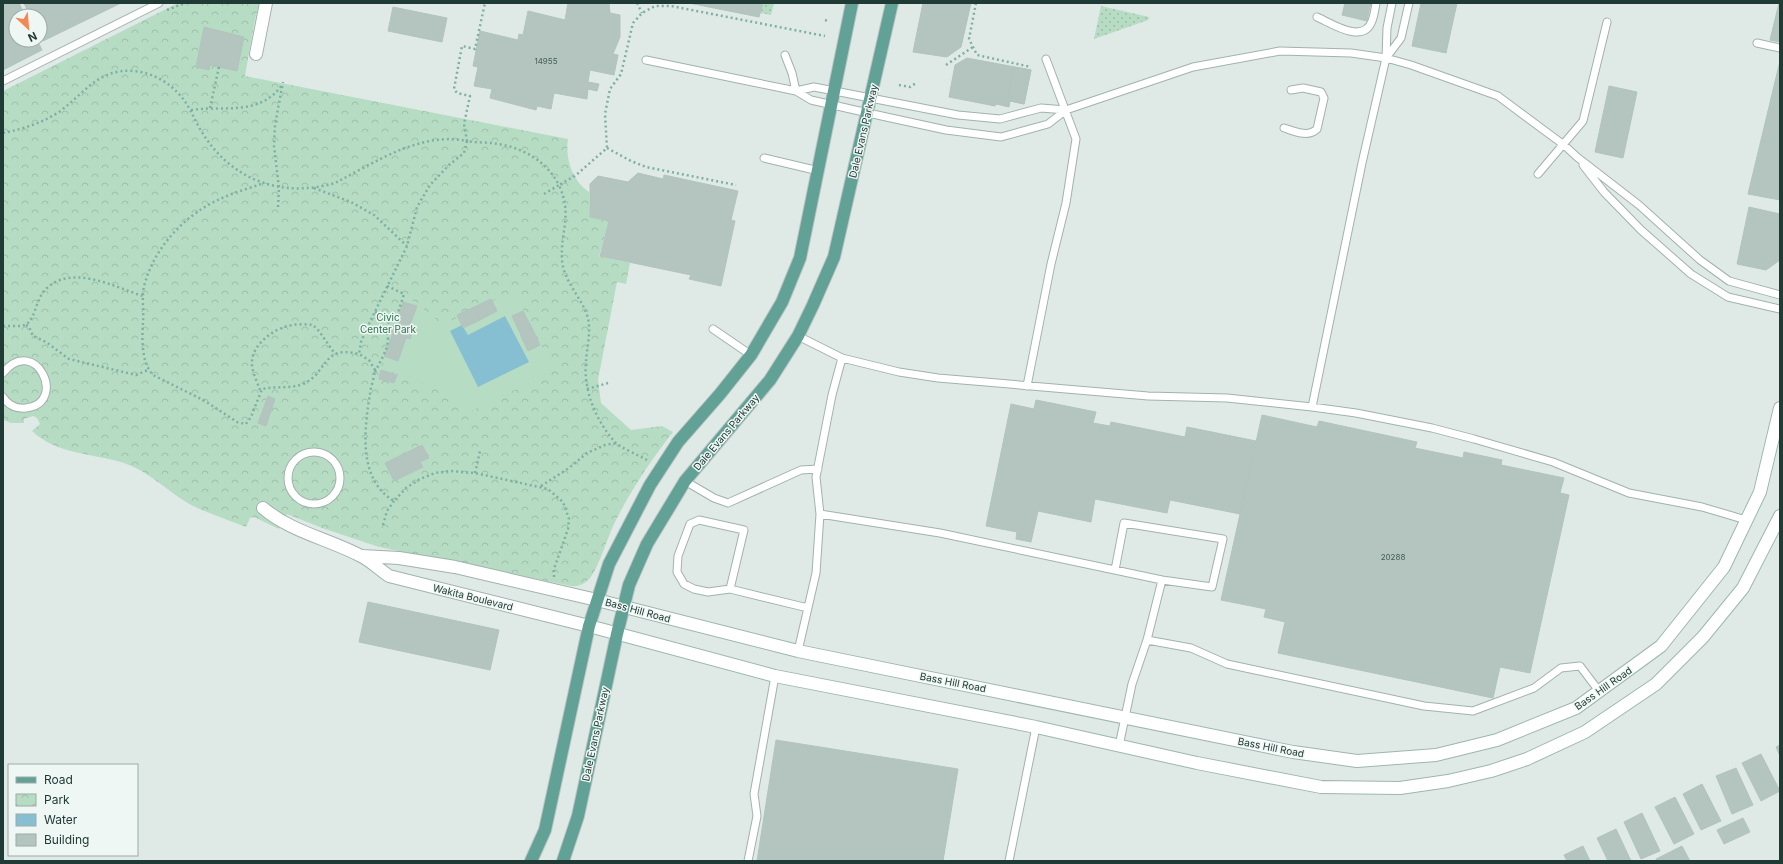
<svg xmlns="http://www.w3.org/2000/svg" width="1783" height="864" viewBox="0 0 1783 864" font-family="Inter,sans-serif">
<defs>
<pattern id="grass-dots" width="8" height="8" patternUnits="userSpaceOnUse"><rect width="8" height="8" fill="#b7dcc4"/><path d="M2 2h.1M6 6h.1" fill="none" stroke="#9dbea9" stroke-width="1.8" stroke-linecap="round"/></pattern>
<pattern id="park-crowns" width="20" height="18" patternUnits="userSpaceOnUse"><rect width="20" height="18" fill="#b7dcc4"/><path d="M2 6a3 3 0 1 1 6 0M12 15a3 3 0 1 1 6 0" fill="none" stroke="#9dbea9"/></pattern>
</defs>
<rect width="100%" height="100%" fill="#dfeae6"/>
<path fill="url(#grass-dots)" d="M763,3H774L771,15L760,13Z
M1101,6L1149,17L1148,20L1094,39Z"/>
<path fill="url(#park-crowns)" d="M178,3H259L254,24L245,76L568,139C565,158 572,181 589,192L590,217L609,221L599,256L630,263L626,284L617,282L598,380L601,403L631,430L662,426L673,432C651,460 631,490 615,522C607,538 600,565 590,578C585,584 578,587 571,586L379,547L322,528L287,514L279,529L254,517L250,518L246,527C229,520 200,511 186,502C165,489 148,471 124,463C93,453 57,455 32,431L40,424L37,418L33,416L24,419V423H11L3,420V91Z"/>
<path fill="#b7dcc4" d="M514,291L554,371L469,412L441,391L382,368L406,299L422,304L425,312L434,316L440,326Z"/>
<path fill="#85bfd1" d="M505,316L529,362L478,387L450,331L462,325L468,335Z"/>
<path fill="#b4c5bf" stroke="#b1c4be" d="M6,3H19L25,16H16V40H37L42,50L3,70V5Z
M24,3H121L43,41L40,36V16H30Z
M568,3H609L610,13L620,15V37L613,54L618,55L614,75L590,70L588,82L599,84L597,91L588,89L587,99L554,93L551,109L537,106L536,110L490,98L492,89L474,86L478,67L473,66L480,31L518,40L519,34L523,35L528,11L565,20Z
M689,3H763L759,17Z
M923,3H971L961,47L947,57L913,52Z
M1345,3H1373L1372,7L1370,6L1367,21L1342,15Z
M1421,3H1457L1446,53L1412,46Z
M1779,3H1780V42L1770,40Z
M393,7L447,18L442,42L388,31Z
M204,27L244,37L237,71L210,65L209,70L196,67Z
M967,58L1031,70L1024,104L1010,101L1009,107L996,104L995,106L949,97L955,65Z
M1780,61V200L1748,194Z
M1014,67L1031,70L1024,104L1007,100Z
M1609,86L1637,92L1623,158L1595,152Z
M638,173L663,179L664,175L738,191L731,220L735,221L721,286L689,279L691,275L600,256L609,221L590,217V184L598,176L628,182Z
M1749,207L1780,214V260L1766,270L1737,264Z
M491,299L497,311L480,320L474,307Z
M403,302L417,306L408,330L413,332L410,339L406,338L398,361L384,356L393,333L388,331L389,328L391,325L395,326Z
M474,307L480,320L463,328L457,315Z
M523,311L532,328L520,333L512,316Z
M532,328L540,345L528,351L520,334Z
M381,370L397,375L394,383L379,379Z
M268,396L275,399L266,426L258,423Z
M1036,400L1096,412L1093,423L1110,426L1111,422L1185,437L1187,427L1256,441L1240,514L1170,500L1167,513L1095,499L1091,522L1038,511L1031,542L1016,539L1017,532L986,526L1011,404L1034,409Z
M1262,415L1317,427L1319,421L1417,442L1415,448L1463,458L1464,452L1502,460L1501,465L1564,478L1560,493L1569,495L1530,673L1500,667L1493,698L1278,653L1285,622L1264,617L1266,609L1221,600Z
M422,445L429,458L420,462L423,467L394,481L385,463Z
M368,602L499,630L490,670L359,642Z
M776,740L958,769L943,861H757Z
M1780,745V756L1776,747Z
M1761,754L1780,791L1761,801L1742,763Z
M1736,768L1753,805L1732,814L1716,776Z
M1702,784L1721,821L1701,830L1683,794Z
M1675,797L1694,834L1674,844L1655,807Z
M1642,813L1660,851L1641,859L1624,822Z
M1743,818L1750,832L1724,844L1717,830Z
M1616,829L1631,861H1608L1597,838Z
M1583,846L1590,861H1567L1564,855Z
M1682,846L1690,861H1657L1656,859Z"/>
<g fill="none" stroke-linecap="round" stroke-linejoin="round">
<defs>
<path id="service" d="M1392,3L1387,28L1386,58L1362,163L1312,407L1356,413L1432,428L1474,439L1553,462L1629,493L1702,507L1746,520
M1317,17C1331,23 1363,45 1372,21C1374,16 1375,9 1376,3
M1757,43L1780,48
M785,55L792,73L796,91
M1386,58L1401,38L1409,3
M646,60L796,91L811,100L868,113L946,130L1001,137L1048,124L1066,110L1193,67L1280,51L1351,53L1386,58L1411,65L1498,96L1564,145L1577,157L1639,205L1700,260L1729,281L1780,295
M3,81L159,3
M796,91L814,87L958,115L1000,119L1041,108L1066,110
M1284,128C1294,131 1308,138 1317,129L1324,98L1321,92L1303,88L1291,90
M764,158L819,171
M1583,165L1604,192L1641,230L1691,274L1728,297L1780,309
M1538,174L1583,121L1607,22
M713,329L751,355
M798,336L842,358L899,372L938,378L1148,396L1227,398L1312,407
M3,373C35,333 69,403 26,408C16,409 8,405 3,397
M1027,386L1051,264L1066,203L1076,139L1046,59
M288 478a26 26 0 1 1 52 0a26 26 0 1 1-52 0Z
M685,481L714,498L728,503L801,470L818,469
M820,514L940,533L1162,580L1147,640L1132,684L1119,746
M1115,570L1124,523L1223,539L1212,587L1162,580
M730,589L744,530L699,520L690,524L678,556L677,572L684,584L694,589L708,592L730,589L808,608
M1147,640L1191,648L1227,664L1424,706L1473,711L1534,688L1561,668L1580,666L1599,691
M798,651L816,573L820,514L816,477L832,395L842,358
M748,861L757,816L754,794L775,676
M1009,861L1036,727"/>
<path id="minor" d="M256,54L266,3
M263,508C291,532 329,539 361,556C371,561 380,570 389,576L589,626
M362,556L399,558L455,567L597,600"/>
<path id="secondary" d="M597,600L798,651L1293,752L1357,761L1436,755L1497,740L1576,708L1661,646L1724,567L1760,492L1780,408
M589,626L775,676L1036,727L1197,763L1321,787L1400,788L1448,781L1491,771L1527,759L1585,732L1656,684L1703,637L1743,588L1780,516"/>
<path id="primary" d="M531,861L545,830L589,626L609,564L650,485L678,442L720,394L751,355L782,302L800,258L852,3
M563,861L578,816L617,634L629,585L647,544L685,481L770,380L798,336L813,305L834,257L892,3"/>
</defs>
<use href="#service" stroke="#a2b2ad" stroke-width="9"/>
<use href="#minor" stroke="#a2b2ad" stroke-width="14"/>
<use href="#secondary" stroke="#9eb6af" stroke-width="14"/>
<use href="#primary" stroke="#bcc4c2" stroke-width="14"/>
<path stroke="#7eafa3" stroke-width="2.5" stroke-dasharray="2 3" stroke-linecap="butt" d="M637,3L642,13
M976,3L969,39L977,55L1031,67
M167,10L185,3
M825,20L828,21
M946,65L973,47
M899,85L910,87L916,83
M210,108L219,67
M191,110C224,105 259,117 282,85
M3,133C23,129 42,123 59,112C84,94 98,68 134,71C157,73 178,88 189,108C193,115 196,122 200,129C229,179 280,199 335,183C374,163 421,131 467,141L464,124L470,96L457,93L454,89L462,46L475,49L485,3
M607,148L631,161L646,167L736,185
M261,184C247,189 232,193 218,200C185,215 155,247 145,283C141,295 144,310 143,322C142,339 141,362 153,375L205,401L237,422L246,424L251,417L262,389C276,386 289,389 303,384C329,372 321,345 359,354
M314,188L351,202L374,215L407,246
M544,194L559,185C547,162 524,148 498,144C488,142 477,143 467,141L464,153L449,165L430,185L417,207L407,246L366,330L361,342L359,354L369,360L375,370C374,378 371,386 370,394C364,430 358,480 394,501L406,488L420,479L435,473L451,471L475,473L548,489L563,502L569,519L568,529L554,569V577
M278,207L279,188L274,146L275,125L283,82
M387,286L404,294L395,322L390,321
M375,312L390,318L387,327L389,328
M26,325L29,327L33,336L46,342L69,359L136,375L148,370
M3,326H22L27,324C36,315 36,301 44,291C70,262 114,287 143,296
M375,372C380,362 387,351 388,340C388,335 386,333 387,327
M587,389L608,383
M260,390C257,381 251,370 252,361C253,344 274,329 288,326C296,324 305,324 313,325L319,331L335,354
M647,460C640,456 619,447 615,442C596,421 583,390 586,361C587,347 591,333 588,318C582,297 564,283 562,260C560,231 573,217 559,185L575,176L607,148L605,114L610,89L621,74L633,23L642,13L655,6H671L825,36
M475,473L480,451
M541,486L569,468L587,453L605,445L616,443
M383,525L387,511L394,501"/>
<use href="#service" stroke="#fff" stroke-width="7"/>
<use href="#minor" stroke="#fff" stroke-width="12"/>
<use href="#secondary" stroke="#fff" stroke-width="12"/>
<use href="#primary" stroke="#62a196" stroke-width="12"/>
</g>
<g text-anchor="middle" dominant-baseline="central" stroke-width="3" stroke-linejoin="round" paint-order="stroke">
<g font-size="8" fill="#455d58">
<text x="546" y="61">14955</text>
<text x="1393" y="557">20288</text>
</g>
<g font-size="10" fill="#203a35" stroke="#eff7f4">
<text transform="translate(863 131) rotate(-77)">Dale Evans Parkway</text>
<text transform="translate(726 432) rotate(-50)">Dale Evans Parkway</text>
<text transform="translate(473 597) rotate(14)">Wakita Boulevard</text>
<text transform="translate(638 610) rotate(15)">Bass Hill Road</text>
<text transform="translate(953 682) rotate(11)">Bass Hill Road</text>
<text transform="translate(1603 688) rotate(-35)">Bass Hill Road</text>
<text transform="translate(595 734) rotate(-78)">Dale Evans Parkway</text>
<text transform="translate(1271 747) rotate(11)">Bass Hill Road</text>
</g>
<g font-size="10" fill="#29724b" stroke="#eff7f4">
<text x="388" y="317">Civic<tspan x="388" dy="12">Center Park</tspan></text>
</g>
</g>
<rect width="1783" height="864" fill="none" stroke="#203a35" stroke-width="8"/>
<rect x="8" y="764" width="130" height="92" fill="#eff7f4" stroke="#9caba8"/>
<rect x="16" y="777" width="20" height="6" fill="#62a196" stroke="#9caba8"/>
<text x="44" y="784" font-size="12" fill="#203a35">Road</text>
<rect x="16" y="794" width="20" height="12" fill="url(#park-crowns)" stroke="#9caba8"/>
<text x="44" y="804" font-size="12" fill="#203a35">Park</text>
<rect x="16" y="814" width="20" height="12" fill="#85bfd1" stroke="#9caba8"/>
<text x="44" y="824" font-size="12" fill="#203a35">Water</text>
<rect x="16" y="834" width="20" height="12" fill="#b4c5bf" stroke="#9caba8"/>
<text x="44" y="844" font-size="12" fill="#203a35">Building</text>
<g transform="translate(28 28) rotate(154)"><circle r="19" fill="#eff7f4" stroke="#9caba8"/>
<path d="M0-3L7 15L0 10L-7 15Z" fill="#f48753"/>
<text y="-6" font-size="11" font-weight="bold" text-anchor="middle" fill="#203a35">N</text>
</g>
</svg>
